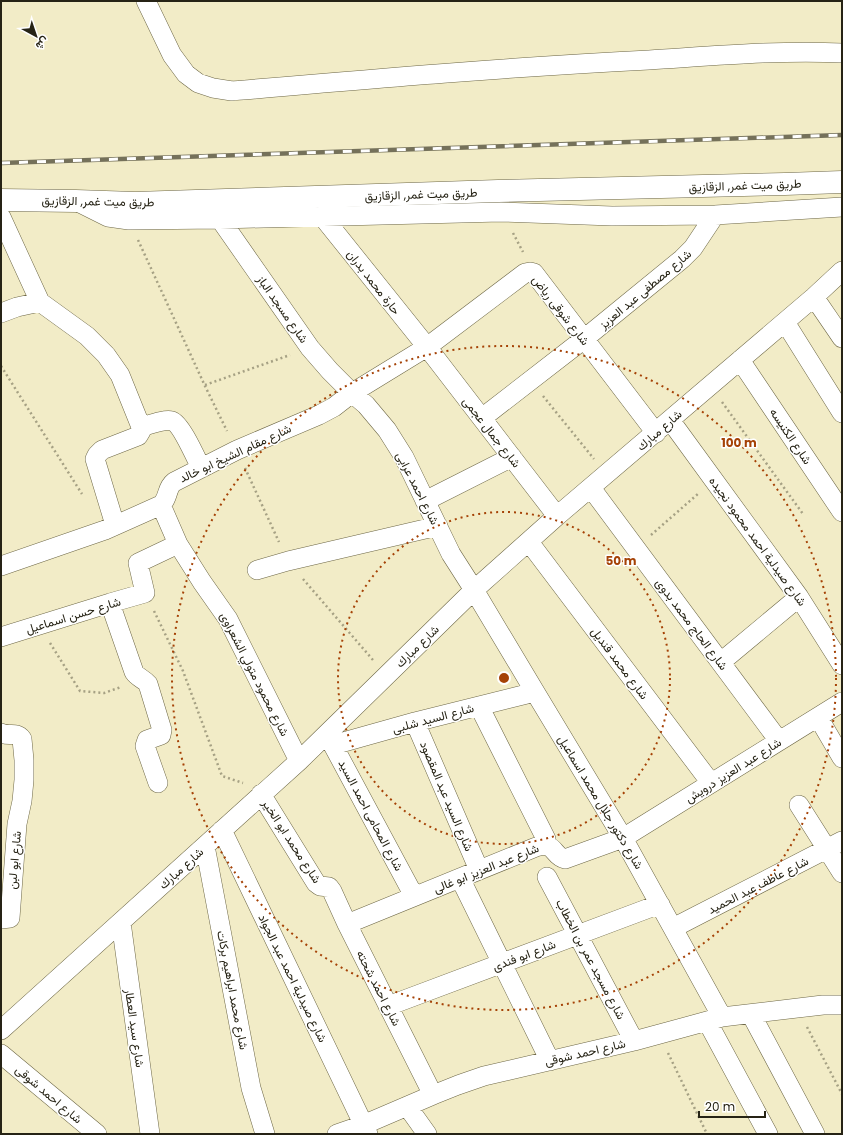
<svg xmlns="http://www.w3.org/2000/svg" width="843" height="1135" viewBox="0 0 843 1135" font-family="Poppins,Vazirmatn,sans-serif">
<rect width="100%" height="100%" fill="#f2ecc7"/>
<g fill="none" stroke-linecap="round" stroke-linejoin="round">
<defs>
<path id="minor" d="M146,1L172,55L186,74L198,83L213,88L232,91C371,79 509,67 649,60C713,56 778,50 842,53
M76,201L108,217L129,220L220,219L501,212L612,216L715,215L842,207
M322,216L427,347L557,516
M1,217L40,302L87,336L106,355L120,375L141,427V431L138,436L102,450L97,455L95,459L115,525
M220,219L310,348L330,371L352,393L366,405L387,430L404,457L451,554L474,590L535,692L623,838L722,1017
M814,297L842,338
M1,313L17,307L40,302
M785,322L842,413
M740,360L842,512
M482,418L584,339L682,259L693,248L715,215
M670,420L799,597L842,665
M141,427C149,425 164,419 172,421C181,424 196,458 201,468
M591,488L779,741
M425,501L512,457
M161,505L178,544L202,582L228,619L299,761
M529,542L711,783
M1,566L105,530L161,505C169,498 166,488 174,482L237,450L319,415L334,407L352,393L427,347L525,273L530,272L534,273L656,433
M257,570L288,561L438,526
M110,603L134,672C138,678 144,679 148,684L162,730L161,735L147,740L145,746L158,783
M1,637L110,603L145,593L138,563L178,544
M721,662L799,597
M479,706L546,839L545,843L544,844
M818,717L842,758
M415,722L479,870
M1,733C9,737 16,731 22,739L24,760V780L22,801L17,824L10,918L1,919
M327,734L414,896
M333,745L415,722L535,692
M261,794L316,883L320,886L329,887L332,891L347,924L433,1095
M799,805L842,873
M222,830L368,1134
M205,846L251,1088L265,1134
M547,877L634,1041
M460,878L550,1061
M121,922L150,1134
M347,924L536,847C556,841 552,856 565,859L623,838L842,702
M673,928L842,841
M388,1006L660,904
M751,1014L815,1134
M707,1021L768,1134
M1,1030L299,761L474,590L557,516L814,297L842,271
M1,1054L97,1134
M407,1106L427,1134
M337,1134L363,1125L433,1095L458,1085L484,1076L634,1041L722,1017L823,1005H842"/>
<path id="trunk" d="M1,200L76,201L135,203L498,191L785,184L842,182"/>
</defs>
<use href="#minor" stroke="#6d6746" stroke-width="20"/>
<use href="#trunk" stroke="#6d6746" stroke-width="23"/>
<path stroke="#a6a184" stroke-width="2.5" stroke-dasharray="2 3" stroke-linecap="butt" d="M513,233L523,252
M138,240L205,386L227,431
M1,366L82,494
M205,385L290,355
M543,396L594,459
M722,402L803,514
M245,468L279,542
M651,535L699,493
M303,579L373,660
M154,611L183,671L222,776L243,783
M50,643L80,691L104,693L121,687
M807,1027L842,1094
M668,1053L707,1134"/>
<use href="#minor" stroke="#fff" stroke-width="19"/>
<use href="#trunk" stroke="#fff" stroke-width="22"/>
<defs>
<path id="rail" d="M1,163L842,135"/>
</defs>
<use href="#rail" stroke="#75715a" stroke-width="4.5"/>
<use href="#rail" stroke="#fff" stroke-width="3" stroke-dasharray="9" stroke-linecap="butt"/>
</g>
<g fill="none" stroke="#a54206" stroke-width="2" stroke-dasharray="2 4">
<circle cx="504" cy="678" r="166"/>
<circle cx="504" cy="678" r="332"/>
</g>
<g text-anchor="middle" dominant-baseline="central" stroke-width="3" stroke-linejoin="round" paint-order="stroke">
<g font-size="12" fill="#262315" stroke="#fff">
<text transform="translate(745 185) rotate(-2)">طريق ميت غمر, الزقازيق</text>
<text transform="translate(421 194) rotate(-2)">طريق ميت غمر, الزقازيق</text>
<text transform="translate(98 201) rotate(1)">طريق ميت غمر, الزقازيق</text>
<text transform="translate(374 282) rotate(52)">حارة محمد بدران</text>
<text transform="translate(645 289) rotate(-40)">شارع مصطفى عبد العزيز</text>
<text transform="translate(283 309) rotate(55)">شارع مسجد الباز</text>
<text transform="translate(561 310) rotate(52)">شارع شوقى رياض</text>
<text transform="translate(659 430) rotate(-41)">شارع مبارك</text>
<text transform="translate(492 432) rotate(52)">شارع جمال عجمى</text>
<text transform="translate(791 436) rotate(56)">شارع الكنيسه</text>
<text transform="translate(235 453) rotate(-25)">شارع مقام الشيخ ابو خالد</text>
<text transform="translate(418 488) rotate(63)">شارع احمد عرابى</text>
<text transform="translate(758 541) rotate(54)">شارع صيدلية احمد محمود نجيده</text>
<text transform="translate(73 615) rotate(-17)">شارع حسن اسماعيل</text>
<text transform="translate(692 624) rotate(53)">شارع الحاج محمد بدوى</text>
<text transform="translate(417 646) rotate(-44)">شارع مبارك</text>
<text transform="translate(620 663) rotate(53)">شارع محمد قنديل</text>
<text transform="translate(255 674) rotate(63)">شارع محمود متولي الشعراوى</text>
<text transform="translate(433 718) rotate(-15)">شارع السيد شلبى</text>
<text transform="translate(733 770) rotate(-32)">شارع عبد العزيز درويش</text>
<text transform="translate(447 796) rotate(67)">شارع السيد عبد المقصود</text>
<text transform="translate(601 802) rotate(59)">شارع دكتور جلال محمد اسماعيل</text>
<text transform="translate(371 815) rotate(62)">شارع المحامى احمد السيد</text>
<text transform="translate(292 841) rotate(57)">شارع محمد ابو الخير</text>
<text transform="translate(14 860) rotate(-85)">شارع ابو لبن</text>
<text transform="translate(181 868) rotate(-42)">شارع مبارك</text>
<text transform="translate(486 868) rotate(-22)">شارع عبد العزيز ابو غالى</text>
<text transform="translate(758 885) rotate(-27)">شارع عاطف عبد الحميد</text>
<text transform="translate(524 955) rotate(-21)">شارع ابو فندى</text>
<text transform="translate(591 959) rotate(62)">شارع مسجد عمر بن الخطاب</text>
<text transform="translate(293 978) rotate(64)">شارع صيدلية احمد عبد الجواد</text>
<text transform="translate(379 988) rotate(63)">شارع احمد شحته</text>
<text transform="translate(233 990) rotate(79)">شارع محمد ابراهيم بركات</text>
<text transform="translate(135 1028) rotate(82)">شارع سيد العطار</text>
<text transform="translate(585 1052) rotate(-13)">شارع احمد شوقى</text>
<text transform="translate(49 1094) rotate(40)">شارع احمد شوقى</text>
</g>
</g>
<circle cx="504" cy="678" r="6" fill="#a54206" stroke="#fff" stroke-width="2"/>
<g font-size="12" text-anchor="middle" font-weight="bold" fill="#a54206" stroke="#fff" stroke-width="3" stroke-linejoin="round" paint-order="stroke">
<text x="739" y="447">100 m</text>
<text x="621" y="565">50 m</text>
</g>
<rect width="843" height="1135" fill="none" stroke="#262315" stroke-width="4"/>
<g transform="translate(36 36) rotate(140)" stroke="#ffffff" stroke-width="3" paint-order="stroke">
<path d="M0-3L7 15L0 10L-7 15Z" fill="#262315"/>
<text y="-6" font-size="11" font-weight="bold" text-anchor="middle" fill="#262315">ش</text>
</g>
<path d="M699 1111v6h66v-6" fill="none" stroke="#262315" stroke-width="2"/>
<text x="705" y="1111" font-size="12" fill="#262315" stroke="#ffffff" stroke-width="3" paint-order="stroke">20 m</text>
</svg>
